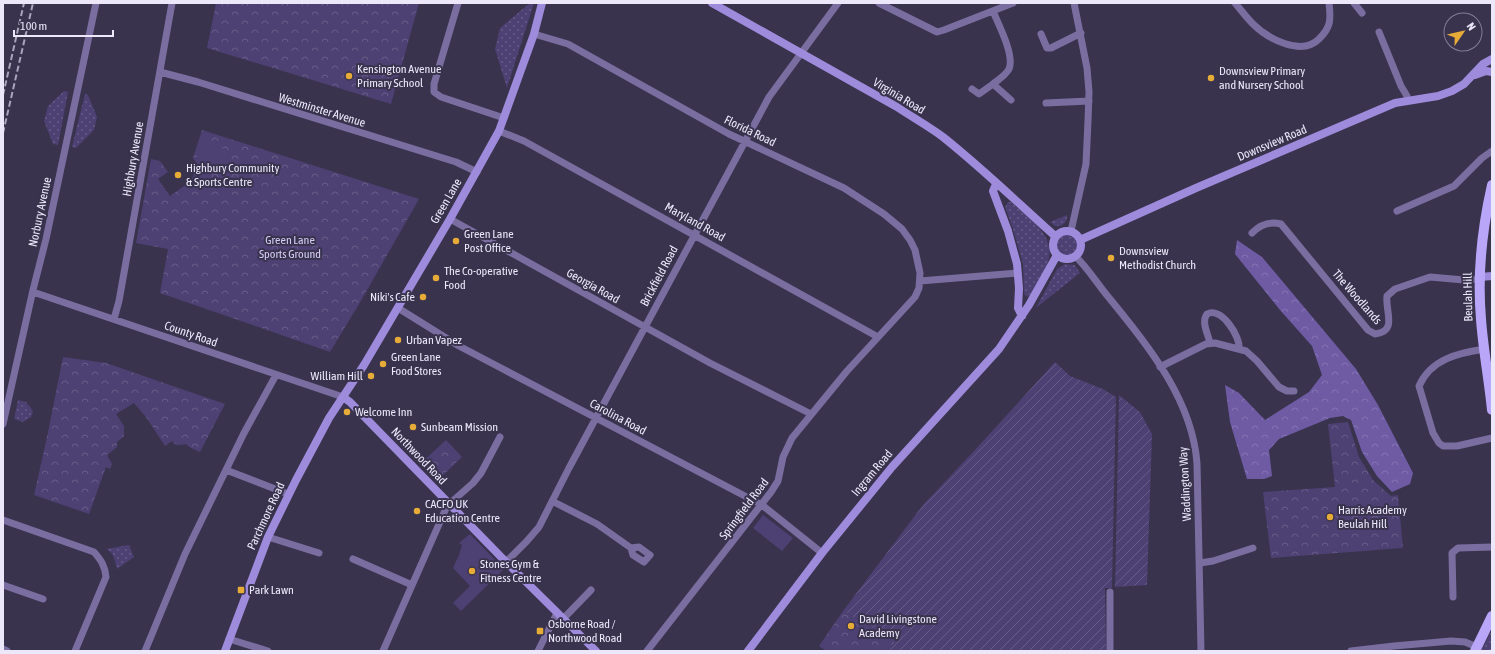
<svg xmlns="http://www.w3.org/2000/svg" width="1495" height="654" viewBox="0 0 1495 654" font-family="'Asap Condensed',sans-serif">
<defs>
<pattern id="grass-dots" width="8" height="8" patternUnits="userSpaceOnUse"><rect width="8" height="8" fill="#4d4073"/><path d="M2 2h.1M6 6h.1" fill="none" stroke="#675c88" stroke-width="1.8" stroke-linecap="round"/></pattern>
<pattern id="forest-crowns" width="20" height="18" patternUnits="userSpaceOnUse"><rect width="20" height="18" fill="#6f5ba4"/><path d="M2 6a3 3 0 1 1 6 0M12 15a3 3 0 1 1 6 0" fill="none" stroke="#8473b2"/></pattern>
<pattern id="park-crowns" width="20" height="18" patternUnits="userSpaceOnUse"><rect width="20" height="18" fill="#4d4073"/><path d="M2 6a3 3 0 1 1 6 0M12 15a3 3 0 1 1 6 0" fill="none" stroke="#675c88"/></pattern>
<pattern id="garden-furrows" width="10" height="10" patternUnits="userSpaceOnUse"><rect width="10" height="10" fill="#4d4073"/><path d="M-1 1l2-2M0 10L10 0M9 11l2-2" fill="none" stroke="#675c88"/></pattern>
</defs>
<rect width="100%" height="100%" fill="#39334e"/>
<path fill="url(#grass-dots)" d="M530,3H534L507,88L495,49L500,28Z
M64,91L68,92L58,145L53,144L44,121L48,106Z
M85,94L88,95L97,117L94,130L76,148L72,147Z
M1008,202H1011C1030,220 1058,235 1047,265C1043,275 1035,285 1030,295L1027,297L1024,294L1023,264L1013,229L1005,207Z
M1067,215C1068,222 1062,227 1055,226L1050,222Z
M1056 245a11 11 0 1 1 22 0a11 11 0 1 1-22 0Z
M1065,264L1075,265L1080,273L1037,307V306L1057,269Z
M18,400L26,402L33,411L31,417L23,422L14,419Z
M129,545L134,557L117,569C115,562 114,552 106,549Z
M1492,630V651H1481Z"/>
<path fill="url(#forest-crowns)" d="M1237,240L1262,257L1356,369L1378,405L1413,473L1410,484L1392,492L1377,476L1362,452L1351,420L1343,416L1330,418L1279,439L1269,450L1272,476L1264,479H1247L1230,422L1225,385L1239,393L1265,420L1309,392L1322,375L1312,346L1280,310L1235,254Z"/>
<path fill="url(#park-crowns)" d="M216,3H419L391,104L207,48Z
M202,130L419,199L362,299L330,352L160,293L168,249L136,243L151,159L160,161L168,172L158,179L170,196L191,181L198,165L193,158Z
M63,357L106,363L225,404L200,452L191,448L186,444L180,445L174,444L172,441L165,446L146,417L134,403L116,414L124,426V436L117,442V447L107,455L112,464L110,469L106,467L89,514L34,495L47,437Z
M1348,422L1359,457L1373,480L1391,496L1398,495L1403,548L1271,558L1263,492L1335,487L1328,424Z
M446,440L462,457L437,481L420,464Z
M843,611L895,641L889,651H826L819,646Z"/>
<path fill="url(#garden-furrows)" d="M1055,362L1070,376L1103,389L1116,397L1112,588H1105L1106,651H889L895,641L843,611L923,505L975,450Z
M1119,395L1140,412L1152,434L1147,585L1115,587Z"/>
<path fill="#4d4073" d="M202,142L230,151L224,168L196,160Z
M763,515L793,538L782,551L753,528Z
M470,534L504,569L461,611L453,603L470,586L453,568L459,555L462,545L459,543Z"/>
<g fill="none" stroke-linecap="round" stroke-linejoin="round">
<path stroke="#7a6ea0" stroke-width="7" d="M458,3L434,84V92L441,97L504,118
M879,3L937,32L944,30L1013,3
M1235,3C1241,10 1246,17 1253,24C1267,38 1301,57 1319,39C1331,27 1331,20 1329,3
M1354,3L1362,13
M993,11C998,24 1015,55 1009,69C1006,75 998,80 993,84L1011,100
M1379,32L1401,86L1407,96L1408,100
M534,34L568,44L729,134L844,188L884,214L902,229L910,240L915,250L920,273L919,288L915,297L847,371L792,438L783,457L778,481L771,492L647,651
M1041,34L1047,48H1051L1081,33
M160,72L198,82L456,162L477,172
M972,89L979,94L993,84
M1046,103L1089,101
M499,131L524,141L878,337
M1397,211L1454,186L1482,158L1492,151
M450,219L710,363L811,414
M1071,231L1086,164L1088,121L1089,92L1087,68L1074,3
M1252,233C1260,225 1270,221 1281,224L1368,330L1375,334C1398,331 1385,312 1387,296L1395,289L1430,277L1464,280L1480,279
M1075,256C1088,268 1098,285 1110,299C1148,346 1192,399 1197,463L1201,651
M920,281L1018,273
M33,292L343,397
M398,308L459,346L501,368L762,505L822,553
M114,319L119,301L172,3
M1210,343C1208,334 1201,322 1207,314C1221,306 1241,337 1239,349
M1485,349C1458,353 1431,359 1419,386L1433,433L1439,443L1443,446H1457L1492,438
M1160,367L1206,344L1215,343L1246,351L1257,361L1279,387L1287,391H1294
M3,424L33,290L46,239L96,3
M226,470L288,494
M552,501L597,524L631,548L633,555L644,562L650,555L639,547L631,548
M3,520L94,552C101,560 105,566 106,577L75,651
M268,537L319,553
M353,559L412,585
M506,562L527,541L539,527L569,468L769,97L838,3
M1200,563L1213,561L1253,548
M3,585L43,599
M1110,592V651
M1453,597L1452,553L1458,548L1492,547
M563,619L591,590
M229,639L268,651
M3,649L7,651
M145,651L185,554L244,433L276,375
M383,651L447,506L473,483L481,473L500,437
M538,651L557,613
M1351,651L1394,646L1451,641L1465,642L1477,647"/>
<path stroke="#9f8bdb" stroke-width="8" d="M712,3L897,107C912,117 928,126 943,137C982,168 1018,203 1055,236
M1475,75L1486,71L1492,72
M996,184L993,191L1008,231L1017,264L1019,288L1018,308L1022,316
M1053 245a14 14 0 1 1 28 0a14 14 0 1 1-28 0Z
M1080,240L1196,188L1395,103L1438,96L1452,91L1464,84L1483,64L1492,59
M1480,277L1492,276
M343,397L350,402L506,562L596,651
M225,651L268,537L296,480L329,418L364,365L450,219L499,131L534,34L542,3
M748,651L822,553L892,467L999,349L1029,305L1057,255"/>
<path stroke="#baa6f8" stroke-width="10" d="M1492,185C1482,229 1477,273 1481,319C1483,349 1489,379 1492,410
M1475,651L1492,616"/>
<path stroke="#aaa5ba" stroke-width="2" stroke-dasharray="6 3" stroke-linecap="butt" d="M3,95L24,3
M3,133L33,3"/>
</g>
<g fill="#e7ac37" stroke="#39334e" stroke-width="1.5">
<circle cx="349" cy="76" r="4"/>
<circle cx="1211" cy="78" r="4"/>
<circle cx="178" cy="175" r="4"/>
<circle cx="456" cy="241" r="4"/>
<circle cx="1111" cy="258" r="4"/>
<circle cx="436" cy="278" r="4"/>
<circle cx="423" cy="297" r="4"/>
<circle cx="398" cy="340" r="4"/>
<circle cx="383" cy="364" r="4"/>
<circle cx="371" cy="376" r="4"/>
<circle cx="347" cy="412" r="4"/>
<circle cx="413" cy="427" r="4"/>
<circle cx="417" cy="511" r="4"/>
<circle cx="1330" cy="517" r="4"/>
<circle cx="472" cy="571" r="4"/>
<rect x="237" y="586" width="8" height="8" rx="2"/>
<circle cx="851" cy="626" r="4"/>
<rect x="536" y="627" width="8" height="8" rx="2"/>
</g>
<g text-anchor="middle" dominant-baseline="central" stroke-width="4" stroke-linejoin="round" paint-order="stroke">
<g font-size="12" fill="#ece8fa" stroke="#39334e" text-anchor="start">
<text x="357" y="69">Kensington Avenue<tspan x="357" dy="14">Primary School</tspan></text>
<text x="1219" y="71">Downsview Primary<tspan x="1219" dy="14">and Nursery School</tspan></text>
<text x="186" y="168">Highbury Community<tspan x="186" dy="14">&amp; Sports Centre</tspan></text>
<text x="464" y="234">Green Lane<tspan x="464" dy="14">Post Office</tspan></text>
<text x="1119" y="251">Downsview<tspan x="1119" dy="14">Methodist Church</tspan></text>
<text x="444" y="271">The Co-operative<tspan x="444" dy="14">Food</tspan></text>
<text x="415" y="297" text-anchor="end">Niki's Cafe</text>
<text x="406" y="340">Urban Vapez</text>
<text x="391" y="357">Green Lane<tspan x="391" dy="14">Food Stores</tspan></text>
<text x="363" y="376" text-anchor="end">William Hill</text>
<text x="355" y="412">Welcome Inn</text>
<text x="421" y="427">Sunbeam Mission</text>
<text x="425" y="504">CACFO UK<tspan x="425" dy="14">Education Centre</tspan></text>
<text x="1338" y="510">Harris Academy<tspan x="1338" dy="14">Beulah Hill</tspan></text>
<text x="480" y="564">Stones Gym &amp;<tspan x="480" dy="14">Fitness Centre</tspan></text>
<text x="249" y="590">Park Lawn</text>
<text x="859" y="619">David Livingstone<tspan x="859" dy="14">Academy</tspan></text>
<text x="548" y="624">Osborne Road /<tspan x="548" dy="14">Northwood Road</tspan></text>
</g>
<g font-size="12" fill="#ece8fa" stroke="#39334e">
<text transform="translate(899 96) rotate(31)">Virginia Road</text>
<text transform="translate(322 110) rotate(17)">Westminster Avenue</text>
<text transform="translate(750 131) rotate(26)">Florida Road</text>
<text transform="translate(1272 143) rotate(-23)">Downsview Road</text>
<text transform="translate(133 159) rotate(-80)">Highbury Avenue</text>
<text transform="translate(446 201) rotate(-60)">Green Lane</text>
<text transform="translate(40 212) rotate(-78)">Norbury Avenue</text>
<text transform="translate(695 222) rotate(29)">Maryland Road</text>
<text transform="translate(659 276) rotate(-62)">Brickfield Road</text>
<text transform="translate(593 286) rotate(29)">Georgia Road</text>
<text transform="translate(1357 297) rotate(49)">The Woodlands</text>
<text transform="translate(1468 297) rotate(-91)">Beulah Hill</text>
<text transform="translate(191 334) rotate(19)">County Road</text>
<text transform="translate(618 417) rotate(28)">Carolina Road</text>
<text transform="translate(419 456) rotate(46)">Northwood Road</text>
<text transform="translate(872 473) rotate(-50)">Ingram Road</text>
<text transform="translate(1185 484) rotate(-93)">Waddington Way</text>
<text transform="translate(744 509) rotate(-53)">Springfield Road</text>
<text transform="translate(266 516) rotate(-65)">Parchmore Road</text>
</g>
<g font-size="12" fill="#d5cdf6" stroke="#39334e">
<text x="290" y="240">Green Lane<tspan x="290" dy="14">Sports Ground</tspan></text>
</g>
</g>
<rect width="1495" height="654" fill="none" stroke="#ece8fa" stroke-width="8"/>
<g transform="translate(1463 32) rotate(56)"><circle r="19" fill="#39334e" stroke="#817b93"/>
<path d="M0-3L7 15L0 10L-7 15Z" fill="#e7ac37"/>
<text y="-6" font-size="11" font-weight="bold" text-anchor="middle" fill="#ece8fa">N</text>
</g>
<path d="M14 30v6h99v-6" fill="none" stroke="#ece8fa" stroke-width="2"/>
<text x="20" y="30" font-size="12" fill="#ece8fa" stroke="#39334e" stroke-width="3" paint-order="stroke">100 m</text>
</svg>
